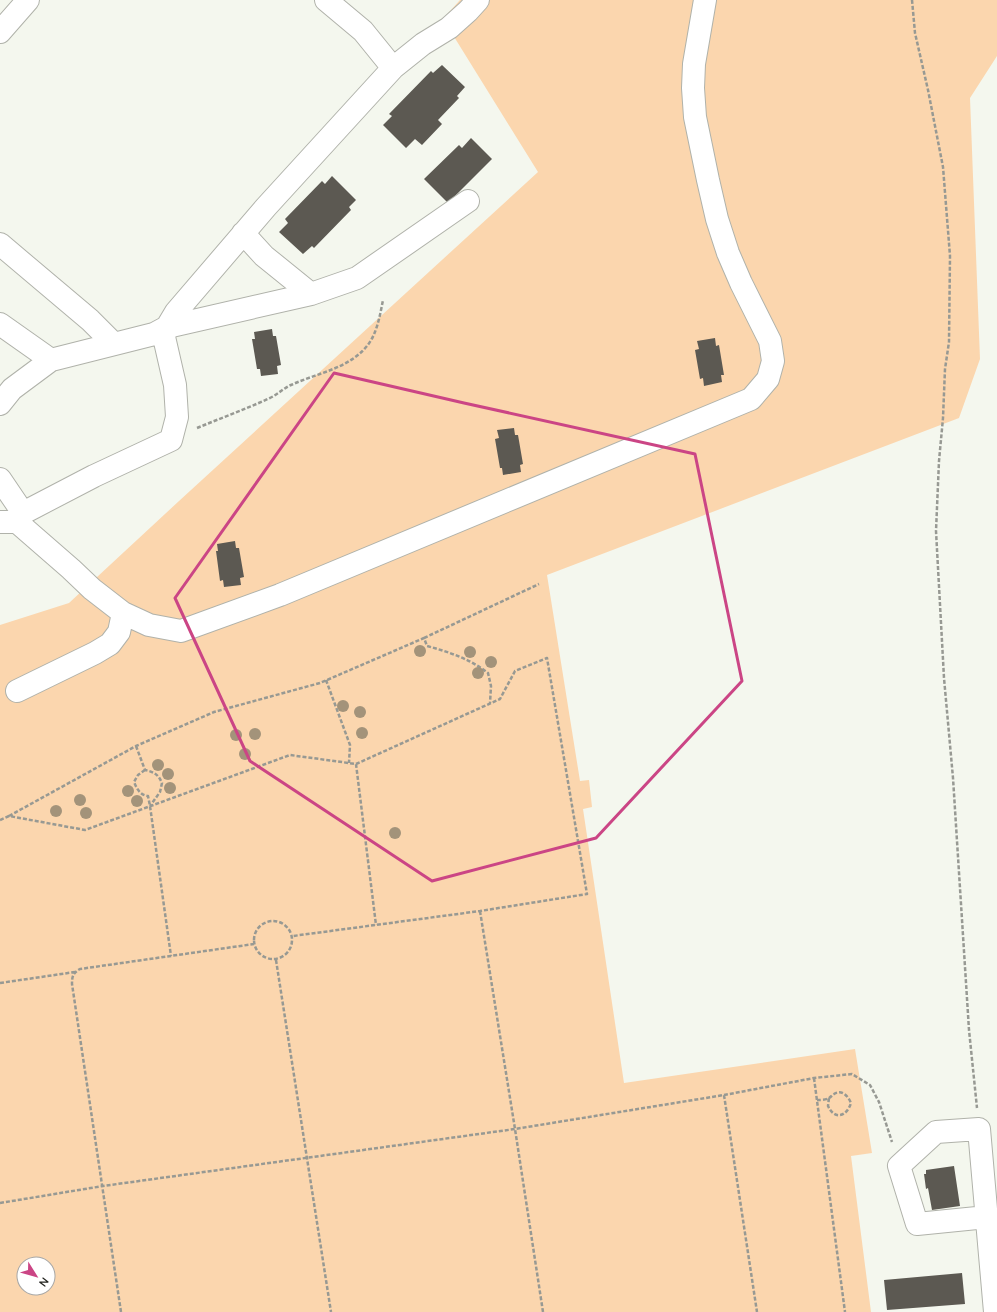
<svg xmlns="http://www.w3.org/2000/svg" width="997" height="1312" viewBox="0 0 997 1312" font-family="Quicksand,sans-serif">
<rect width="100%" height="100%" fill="#f4f7ee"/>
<path fill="#fbd6ae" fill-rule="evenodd" d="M460,0H997V56L970,98L980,359L959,418L547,575L580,781L589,780L592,807L583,809L624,1083L855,1049L872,1153L851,1156L871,1312H0V625L69,603L179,501L538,172L443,19ZM24,1264H48V1288H24Z"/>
<path fill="#5c5952" d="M442,65L465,87L457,96L459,98L438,120L442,124L422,145L415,139L406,148L383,125L392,116L389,114L431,71L433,73Z
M471,138L492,159L448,203L424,179L459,145L462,148Z
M332,176L356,200L349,207L351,210L314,248L312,246L303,254L279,232L288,223L285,219L322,181L325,184Z
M272,329L273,336H276L281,365L277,366L278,374L261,376L260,369H257L252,339H255L254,332Z
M715,338L716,346L719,345L724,375H721L722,382L704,386L703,378L700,379L695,350L699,349L697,341Z
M514,428L515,435H518L523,464L520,465L521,472L503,475L502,468H500L495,439L499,438L497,430Z
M235,541L236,548H239L244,577L240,578L241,585L224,587L223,580L220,581L216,551H218L217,544Z
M954,1166L960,1206L932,1210L928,1188L926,1189L924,1174H926V1170Z
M962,1273L965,1304L887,1310L884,1280Z"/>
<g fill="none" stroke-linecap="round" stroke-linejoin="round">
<defs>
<path id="minor" d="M326,0L363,31L393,68
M0,32L28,0
M243,233L264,256L311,294
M0,244L90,320L114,344
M0,324L51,360
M0,404L12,389L51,360L154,334L167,327L311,294L357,278L468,201
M0,479L23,513
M0,522H17L23,513L94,476L171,440L177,417L175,385L164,337L167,327L176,312L266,207L393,68L423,44L449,28L468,11L478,0
M17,522L71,569L92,589L123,613L149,625L181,631L280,595L751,399L768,379L773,361L770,341L741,283L728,253L717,219L708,180L695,117L693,88L694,64L705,0
M17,691L95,653L110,644L119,632L123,613
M987,1217L917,1224L899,1166L936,1132L979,1129L995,1312"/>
</defs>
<use href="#minor" stroke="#b0b2aa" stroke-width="24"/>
<path stroke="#979993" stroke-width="2.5" stroke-dasharray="4 2" stroke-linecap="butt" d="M912,0L915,33L928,90L943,167L950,256L949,342L945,369L943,418L939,461L936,531L944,678L953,778L969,1030L977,1108
M197,428C221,418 246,409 270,398C278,394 284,388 291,385C317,373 348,369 367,346C377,334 380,315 383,300
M424,638L539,584
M326,680L350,745L349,763
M136,746L145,770C154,772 158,774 162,783L160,792L150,806
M356,764L376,925
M145,770L138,775L134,782C137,789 140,795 148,796L150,806L171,956
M9,816L136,746L214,712L320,683L424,638L427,646C449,652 470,659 488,673L491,686L490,703
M0,820L9,816L85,830L290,755L356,764L500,699L515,671L547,658L587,894L480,911L293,936
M480,911L515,1129L543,1312
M254 940a19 19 0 1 1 38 0a19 19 0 1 1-38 0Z
M276,960L331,1312
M0,983L75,972
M814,1078L845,1312
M724,1095L757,1312
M817,1100C820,1100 826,1100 829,1098C831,1097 832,1095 834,1094C842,1089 848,1096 851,1103C847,1116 835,1121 828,1106L829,1098
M0,1203L103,1186L515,1129L724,1095L814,1078L852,1074L870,1085L879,1102L892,1142
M121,1312L72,984C72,976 73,973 80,969L254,944"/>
<use href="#minor" stroke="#fff" stroke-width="22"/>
</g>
<g fill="#a3937a">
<circle cx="420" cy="651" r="6"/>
<circle cx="470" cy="652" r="6"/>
<circle cx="491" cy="662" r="6"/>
<circle cx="478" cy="673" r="6"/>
<circle cx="343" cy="706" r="6"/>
<circle cx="360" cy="712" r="6"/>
<circle cx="362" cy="733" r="6"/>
<circle cx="255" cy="734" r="6"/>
<circle cx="236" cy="735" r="6"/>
<circle cx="245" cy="754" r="6"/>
<circle cx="158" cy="765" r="6"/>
<circle cx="168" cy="774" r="6"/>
<circle cx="170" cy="788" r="6"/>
<circle cx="128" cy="791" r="6"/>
<circle cx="80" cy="800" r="6"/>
<circle cx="137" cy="801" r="6"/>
<circle cx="56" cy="811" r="6"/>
<circle cx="86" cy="813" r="6"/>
<circle cx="395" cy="833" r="6"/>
</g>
<path fill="none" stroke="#cb4585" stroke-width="3" stroke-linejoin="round" d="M334,373L464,403L695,454L742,681L596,838L432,881L250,761L175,598Z"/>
<g transform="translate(36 1276) rotate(127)"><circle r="19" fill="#ffffff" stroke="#a7a7a6"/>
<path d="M0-3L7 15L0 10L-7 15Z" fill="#cb4585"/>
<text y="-6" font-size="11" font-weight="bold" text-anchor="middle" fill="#232420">N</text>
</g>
</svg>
